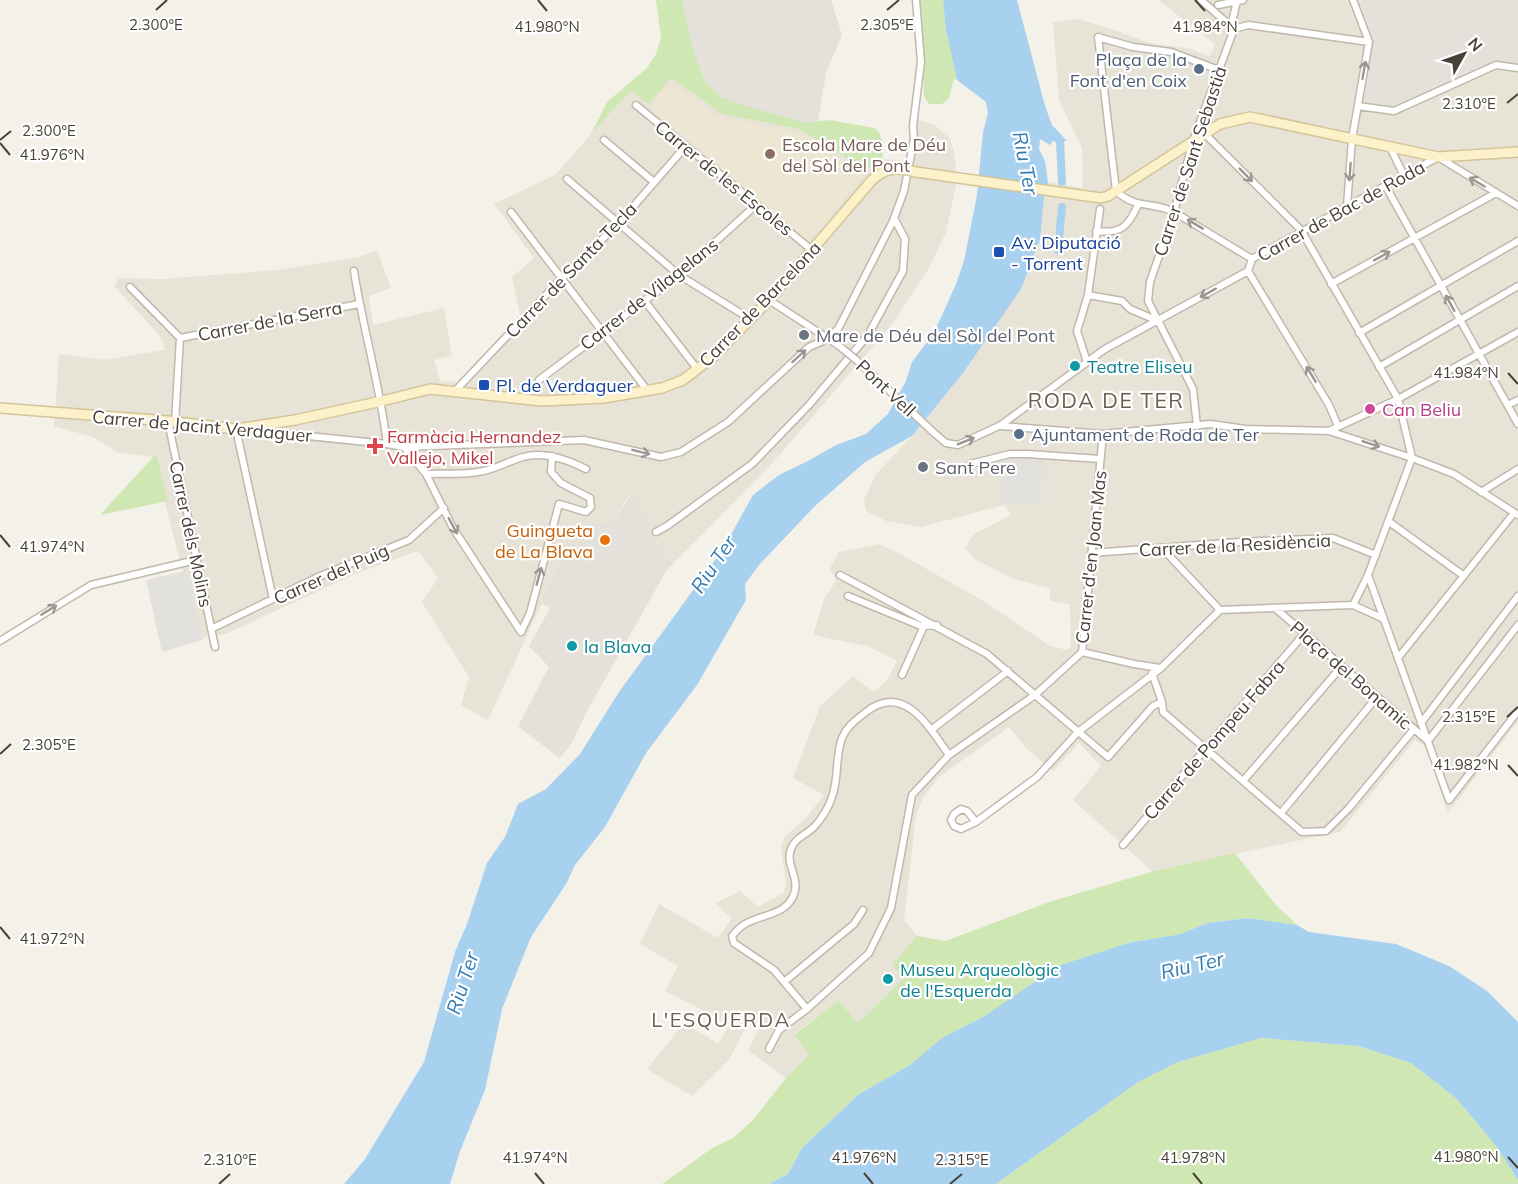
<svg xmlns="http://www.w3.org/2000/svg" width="1518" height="1184" viewBox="0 0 1518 1184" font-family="Mulish,sans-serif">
<rect width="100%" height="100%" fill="#f4f1e9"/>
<path fill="#e8e3d7" d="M1158,0H1360L1373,40L1363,101L1498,65L1518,67V721L1448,813L1426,747L1415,740L1340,832L1152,871L1073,800L1101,766L1079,743L1053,771L1026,748L1009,727L939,777L923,798L916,816L904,920L917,936L892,965L905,978L858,1023L838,1000L795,1034L810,1055L786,1078L748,1050L762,1023L752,1015L729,1060L692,1096L647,1069L684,1023L718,1044L730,1024L665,991L678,966L640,944L659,904L718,938L732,919L715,903L740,891L758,907L783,893L786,885L781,848L785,836L805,819L824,795L793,778L820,706L853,676L874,692L887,680L897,661L867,646L813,635L824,599L836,581L830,568L839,552L879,544L900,554L982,600L1050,646L1067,650L1071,645L1070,604L1050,601V588L1014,579L975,559L965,548L974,534L1011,515L1004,505L921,527L886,521L866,511L864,500L876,474L912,436L963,373L1044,196L1048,182L1083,188L1082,148L1059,100L1053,22L1077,19L1106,27L1149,43L1187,48L1210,56L1215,44Z
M671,78L722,114L799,129L866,169L883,159L907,161L912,118L935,125L950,139L955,155L956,185L946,232L929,268L891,326L768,468L673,564L649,532L647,518L630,493L612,524L579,523L488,720L461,705L469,677L422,602L438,578L418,551L355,574L226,634L200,638L153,457L119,453L93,437L54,426L59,354L104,360L165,350L160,336L114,286L119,278L162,279L277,270L358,257L377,250L391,288L369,296L373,325L444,308L452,356L434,360L440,381L457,382L520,315L512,277L534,258L494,204L555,175L630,90Z"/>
<path fill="#e4e0da" d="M682,0H831L842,35L826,73L818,122L806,123L791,119L727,100L717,94L706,83L701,72L691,41Z
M1360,0H1518V67L1498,65L1395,109L1363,102L1373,40Z
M633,491L647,518L649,532L673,564L666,571L586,713L571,745L559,758L518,726L549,667L529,646L550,608L541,603L579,523L612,524Z"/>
<path fill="#ede6d3" d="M670,82L717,117L803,134L865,174L810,239L804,240L650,107Z"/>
<path fill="#cfe7b3" d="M656,0H682L691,41L701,72L706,83L721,97L740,104L806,123L830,120L874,128C884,134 882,148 883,159L866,169L799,129L722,114L671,78L649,104L630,91L591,134L607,102L647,68L656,54L661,37Z
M920,0H943L946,30L957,80L954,78L949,98L942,104H929L924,96Z
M156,454L168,501L100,515Z
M1235,853L1275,904L1297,925L1248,918L1207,923L1181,934L1128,943L942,1038L910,1065L859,1094L802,1148L788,1174L769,1184H662L712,1148L733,1138L753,1120L786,1078L809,1055L795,1035L838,1000L858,1023L904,978L892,965L917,936L946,941L1049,902L1154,871Z
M1261,1038L1358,1046L1411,1063L1457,1099L1496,1146L1518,1180V1184H996L1138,1082L1178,1062Z"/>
<path fill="#e3e1dd" d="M1012,455H1043L1042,504L1005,503L994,460Z
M185,571L188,574L203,640L162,652L146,580Z"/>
<path fill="#a7d1ef" d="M943,0H1017L1045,106L1052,125L1067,141H1053L1050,145L1040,139L1039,149L1045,161L1048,182L1044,196L1040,239L1021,289L963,373L912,436L865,462L815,506L759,565L745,584L746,600L697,685L646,753L605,827L575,865L566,884L531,937L502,1009L485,1090L460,1151L450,1184H344L365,1159L424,1062L455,952L467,924L487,863L505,837L518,804L546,789L580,754L619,692L723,549L753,495L779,475L808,461L836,445L866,434L888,414L906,381L912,362L934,333L956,284L964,261L977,195L983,132L988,113L986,102L957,80L946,30Z
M1248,918L1297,925L1309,932L1396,944L1449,966L1487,991L1518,1022V1180L1496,1146L1457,1099L1411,1063L1358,1046L1261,1038L1178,1062L1138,1082L996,1184H769L788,1174L802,1148L859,1094L910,1065L942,1038L985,1016L1058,966L1128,943L1181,934L1207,923Z"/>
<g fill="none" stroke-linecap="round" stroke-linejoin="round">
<path stroke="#a7d1ef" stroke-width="8" d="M1053,133L1060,141L1062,182
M1058,250L1062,207"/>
<defs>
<path id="street" d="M1201,0L1234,29
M1218,5L1243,0
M1234,29L1248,25L1369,42
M1219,70L1171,52L1133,47L1098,37L1116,191C1137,210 1152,201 1174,212L1252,259
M636,105L813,251
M1358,106L1394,111L1496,65L1518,68
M1205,134L1301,230L1398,399L1412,458
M604,140L654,182
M1390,147L1404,176
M567,179L679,275L750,319
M1385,185L1518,424
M1347,206L1352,139L1369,42L1353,0
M511,212L647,390
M1096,231C1121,234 1128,227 1138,205
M354,271C363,329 380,385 387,444
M1248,271L1329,405L1338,426
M1331,284L1496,193
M130,287L180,338
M1088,295L1122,301L1130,309L1156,320
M644,300L698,370
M769,300L838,345
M1359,333L1518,241
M1087,362L1077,331L1088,295L1100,209
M1379,367L1518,286
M539,380L679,275L756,205
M455,391L562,278L619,223L685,147
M1508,405L1518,400
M168,421L215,647
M175,422L180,338L359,304
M1001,426L1103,434L1210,424L1246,429L1329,431L1412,458L1454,474L1518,515
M1197,426L1193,389L1148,301L1150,282L1174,212L1193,141L1234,29L1233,18L1237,1
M238,429H236L273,599
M248,430L387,444L404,447L584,440L661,457L681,452L728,422L809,347L823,341L838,329L893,221L904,191L914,139L913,126L921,62L916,0
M1329,431L1398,399L1518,332
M933,432L946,443L958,445L1001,425L1105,349L1248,271L1252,259L1438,157L1518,206
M404,447L426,474L453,528L521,632
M970,464L1010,454H1028L1100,459
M426,474C443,473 462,475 478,472C495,470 508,461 523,457C543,451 568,460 586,469
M1481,492L1518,469
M1388,521L1464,576
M656,532L667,526L752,464L809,405L868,335L903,271L905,239L894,218
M1162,548L1220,610
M1091,553L1240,542L1333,538L1376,555
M840,575L987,654L1108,757L1153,706L1162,702
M1368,575L1449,800
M848,596L921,626L937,625
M1353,605L1384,619
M1275,608L1428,741L1518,625
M211,629L318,577L409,540L444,508
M521,632L530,613L559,504L586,512L591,507L590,498L561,483L551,472L552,456
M0,641L91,585L196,560
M1082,652L1134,664L1160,668
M1398,658L1514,513
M1152,673L1162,702L1163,712L1302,832L1326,831L1349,808L1414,729
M902,675L924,626
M1421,723L1518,596
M931,730L1008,671
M1243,781L1342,666
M1449,800L1518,711
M1281,813L1377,697
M976,822L961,829L954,826L951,820L954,814L961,809L967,811L976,822L1037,777L1078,732L1161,668L1220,610L1353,605L1368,575L1412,458
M1123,845L1304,634
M784,982L854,924L863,910
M807,1009L774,970L734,943L732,936C736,931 740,927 745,924C762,914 787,915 794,894C800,878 785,864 791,849C795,838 805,835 813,828C821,820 829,807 832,797C839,778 835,757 842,738C847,726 856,720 866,712C904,682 929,727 949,755
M769,1049L779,1030L807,1009L869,953L891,908L912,795L949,755L1035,695L1082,652L1103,434"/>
<path id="secondary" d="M916,172L1101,198L1108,196L1220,124L1250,117L1438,157L1518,152
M0,408L168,421L236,429L295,420L382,401L430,389L542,401L604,398L662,388L683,380L713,357L769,300L872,180"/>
</defs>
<use href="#street" stroke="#c0b9ab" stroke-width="9"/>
<use href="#secondary" stroke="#d3c499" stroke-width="12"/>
<use href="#street" stroke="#fff" stroke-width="6"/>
<use href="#secondary" stroke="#fdf1ca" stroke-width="9"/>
<defs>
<path id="street-bridge" d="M838,345L860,363L933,432"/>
<path id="secondary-bridge" d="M872,180C886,167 898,167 916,172"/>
</defs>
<use href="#street-bridge" stroke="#c0b9ab" stroke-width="9" stroke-linecap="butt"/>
<use href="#secondary-bridge" stroke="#d3c499" stroke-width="12" stroke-linecap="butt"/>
<use href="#street-bridge" stroke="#fff" stroke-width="6"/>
<use href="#secondary-bridge" stroke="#fdf1ca" stroke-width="9"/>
</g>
<defs><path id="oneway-shaft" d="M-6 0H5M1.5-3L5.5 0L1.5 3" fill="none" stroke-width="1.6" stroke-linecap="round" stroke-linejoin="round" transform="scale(1.5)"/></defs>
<g stroke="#9a9691">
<use href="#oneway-shaft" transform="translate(1364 70) rotate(-80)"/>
<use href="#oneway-shaft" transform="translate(1350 172) rotate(94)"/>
<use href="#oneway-shaft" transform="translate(1246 175) rotate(45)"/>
<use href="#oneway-shaft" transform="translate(1477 182) rotate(-150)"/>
<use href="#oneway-shaft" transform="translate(1195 224) rotate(-149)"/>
<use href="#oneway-shaft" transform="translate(1382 256) rotate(-29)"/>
<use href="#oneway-shaft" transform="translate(1208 293) rotate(151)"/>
<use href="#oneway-shaft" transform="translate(1450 303) rotate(-119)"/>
<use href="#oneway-shaft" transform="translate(799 356) rotate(-42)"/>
<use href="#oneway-shaft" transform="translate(1311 374) rotate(-121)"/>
<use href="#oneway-shaft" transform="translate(966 441) rotate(-22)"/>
<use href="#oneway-shaft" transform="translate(1371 444) rotate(18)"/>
<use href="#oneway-shaft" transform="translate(641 452) rotate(14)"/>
<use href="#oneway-shaft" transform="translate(453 526) rotate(61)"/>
<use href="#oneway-shaft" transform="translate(539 576) rotate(-75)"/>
<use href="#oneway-shaft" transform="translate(49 610) rotate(-32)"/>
</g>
<path fill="none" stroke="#484137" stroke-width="2" d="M538,0L547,11M1195,0L1205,11M156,10L167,0M887,10L899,0M1507,103L1518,94M0,140L11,131M0,143L10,155M1508,373L1518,384M0,535L10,547M1507,717L1518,707M0,754L11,744M1508,765L1518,776M0,927L10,939M1508,1157L1518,1168M535,1173L544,1184M864,1173L873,1184M1193,1173L1202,1184M219,1184L230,1174M950,1184L962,1174"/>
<g fill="#5c6f8a" stroke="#fff" stroke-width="2">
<circle cx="1199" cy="69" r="6"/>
<circle cx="1019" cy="434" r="6"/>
</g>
<circle fill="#8d6e63" stroke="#fff" stroke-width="2" cx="770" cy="154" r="6"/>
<g fill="#1a4fb4" stroke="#fff" stroke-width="2">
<rect x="993" y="246" width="12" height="12" rx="3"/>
<rect x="478" y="379" width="12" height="12" rx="3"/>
</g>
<g fill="#6b7280" stroke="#fff" stroke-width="2">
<circle cx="804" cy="335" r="6"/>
<circle cx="923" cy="467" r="6"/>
</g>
<g fill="#0f9aa8" stroke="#fff" stroke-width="2">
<circle cx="1075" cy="366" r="6"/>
<circle cx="572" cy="646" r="6"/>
<circle cx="888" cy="979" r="6"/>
</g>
<circle fill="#d1479c" stroke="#fff" stroke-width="2" cx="1370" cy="409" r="6"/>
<path fill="#e0444e" stroke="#fff" stroke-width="2" d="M372 437h6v6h6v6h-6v6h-6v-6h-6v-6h6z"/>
<circle fill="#e8710a" stroke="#fff" stroke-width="2" cx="605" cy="540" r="6"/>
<g text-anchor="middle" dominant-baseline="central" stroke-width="4.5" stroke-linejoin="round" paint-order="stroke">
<g font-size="18" fill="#4e5e75" stroke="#fff" text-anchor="end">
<text x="1187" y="59">Plaça de la<tspan x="1187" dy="21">Font d'en Coix</tspan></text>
<text x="1031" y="434" text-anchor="start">Ajuntament de Roda de Ter</text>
</g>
<g font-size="18" fill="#785e54" stroke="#fff" text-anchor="start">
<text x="782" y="144">Escola Mare de Déu<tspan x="782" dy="21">del Sòl del Pont</tspan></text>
</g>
<g font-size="18" fill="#484137" stroke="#fff">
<text transform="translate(1190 161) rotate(-72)">Carrer de Sant Sebastià</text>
<text transform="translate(724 178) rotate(39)">Carrer de les Escoles</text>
<text transform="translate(1341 211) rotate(-29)">Carrer de Bac de Roda</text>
<text transform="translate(571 270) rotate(-46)">Carrer de Santa Tecla</text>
<text transform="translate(649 294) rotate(-38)">Carrer de Vilagelans</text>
<text transform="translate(760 304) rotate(-46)">Carrer de Barcelona</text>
<text transform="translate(270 321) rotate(-11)">Carrer de la Serra</text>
<text transform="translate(886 388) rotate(43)">Pont Vell</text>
<text transform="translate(202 426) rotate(5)">Carrer de Jacint Verdaguer</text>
<text transform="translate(191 534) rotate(78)">Carrer dels Molins</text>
<text transform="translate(1235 545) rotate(-3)">Carrer de la Residència</text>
<text transform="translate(1091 557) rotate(-84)">Carrer d'en Joan Mas</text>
<text transform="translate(331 574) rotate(-24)">Carrer del Puig</text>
<text transform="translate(1351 675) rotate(41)">Plaça del Bonamic</text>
<text transform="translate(1214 740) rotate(-49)">Carrer de Pompeu Fabra</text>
</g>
<g font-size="18" fill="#164399" stroke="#fff" text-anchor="start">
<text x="1011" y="242">Av. Diputació<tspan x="1011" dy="21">- Torrent</tspan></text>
<text x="496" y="385">Pl. de Verdaguer</text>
</g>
<g font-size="18" fill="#5b616d" stroke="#fff" text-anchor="start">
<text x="816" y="335">Mare de Déu del Sòl del Pont</text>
<text x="935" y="467">Sant Pere</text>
</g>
<g font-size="18" fill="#0d838f" stroke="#fff" text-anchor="start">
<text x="1087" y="366">Teatre Eliseu</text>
<text x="584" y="646">la Blava</text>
<text x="900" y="969">Museu Arqueològic<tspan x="900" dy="21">de l'Esquerda</tspan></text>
</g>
<g font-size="18" fill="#b23c85" stroke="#fff" text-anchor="start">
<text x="1382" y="409">Can Beliu</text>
</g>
<g font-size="18" fill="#be3a42" stroke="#fff" text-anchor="start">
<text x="387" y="436">Farmàcia Hernandez<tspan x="387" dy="21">Vallejo, Mikel</tspan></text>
</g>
<g font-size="18" fill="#c56008" stroke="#fff" text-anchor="end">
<text x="593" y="530">Guingueta<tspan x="593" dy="21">de La Blava</tspan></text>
</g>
<g font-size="20" font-style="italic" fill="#327cb2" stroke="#fff">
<text transform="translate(1026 163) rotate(79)">Riu Ter</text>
<text transform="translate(713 564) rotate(-56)">Riu Ter</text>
<text transform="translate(1192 965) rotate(-13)">Riu Ter</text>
<text transform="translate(462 983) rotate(-72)">Riu Ter</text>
</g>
<g font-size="20" letter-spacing="1.5" fill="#6a5f4f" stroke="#fff">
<text x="721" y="1019">L'ESQUERDA</text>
</g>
<g font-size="21" letter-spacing="1.5" fill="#6a5f4f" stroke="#fff">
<text x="1106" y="400">RODA DE TER</text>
</g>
</g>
<g font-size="15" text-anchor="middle" fill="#484137" stroke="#fff" stroke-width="4.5" stroke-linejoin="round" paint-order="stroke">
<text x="156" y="30">2.300°E</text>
<text x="887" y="30">2.305°E</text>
<text x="547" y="32">41.980°N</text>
<text x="1205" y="32">41.984°N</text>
<text x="1469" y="109">2.310°E</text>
<text x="49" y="136">2.300°E</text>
<text x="52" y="160">41.976°N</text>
<text x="1466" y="378">41.984°N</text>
<text x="52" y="552">41.974°N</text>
<text x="1469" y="722">2.315°E</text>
<text x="49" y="750">2.305°E</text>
<text x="1466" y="770">41.982°N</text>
<text x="52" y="944">41.972°N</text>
<text x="1466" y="1162">41.980°N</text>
<text x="535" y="1163">41.974°N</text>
<text x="864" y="1163">41.976°N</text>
<text x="1193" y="1163">41.978°N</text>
<text x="230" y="1165">2.310°E</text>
<text x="962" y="1165">2.315°E</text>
</g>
<g transform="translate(1464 54) rotate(50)" stroke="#ffffff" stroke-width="4.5" paint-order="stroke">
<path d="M0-4.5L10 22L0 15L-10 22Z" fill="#484137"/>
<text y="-9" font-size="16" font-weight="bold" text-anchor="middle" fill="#484137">N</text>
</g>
</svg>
